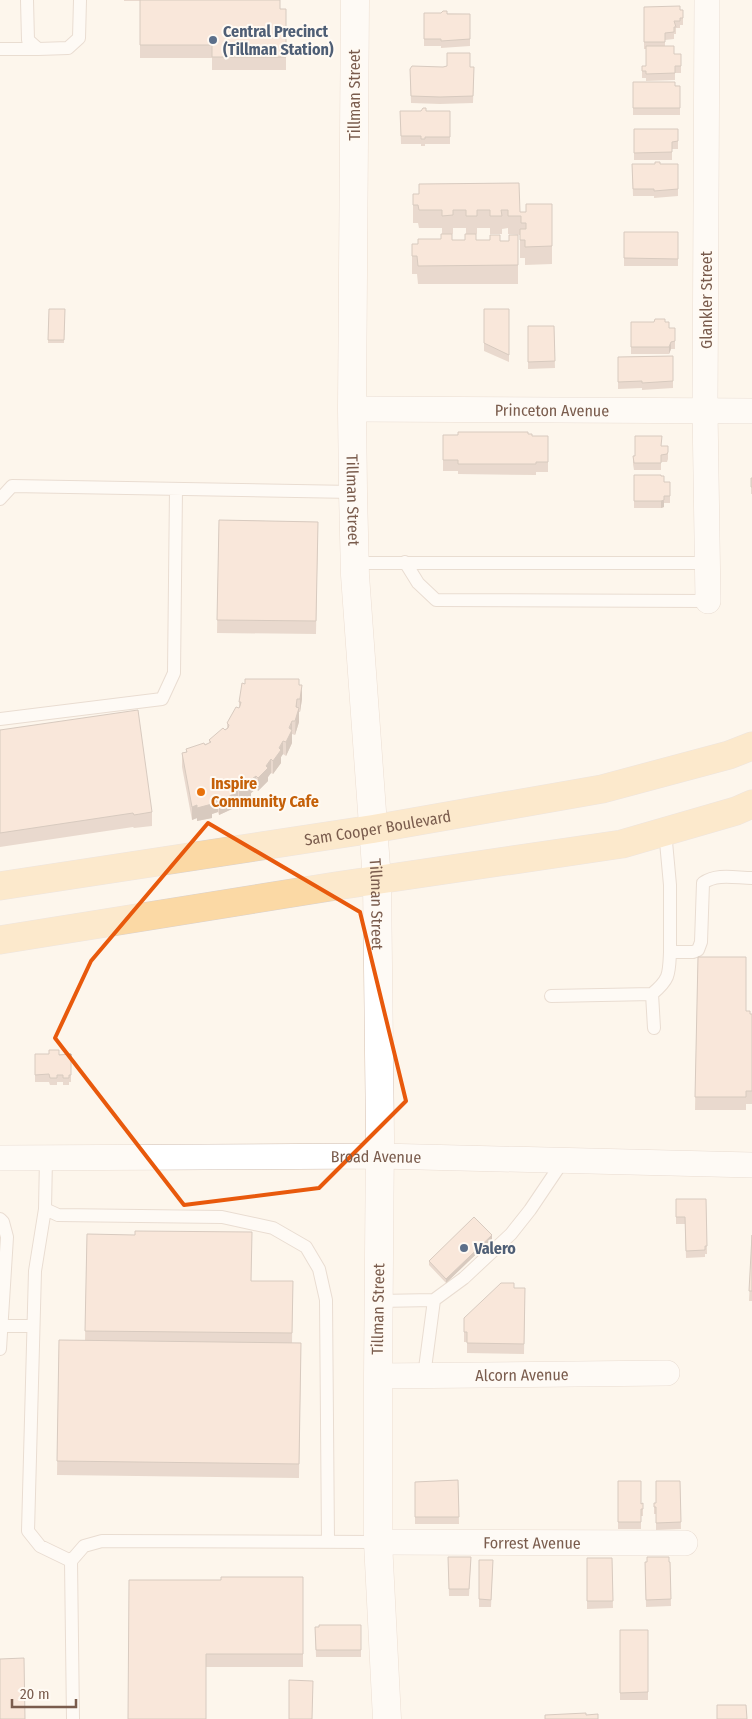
<svg xmlns="http://www.w3.org/2000/svg" width="752" height="1719" viewBox="0 0 752 1719" font-family="'Fira Sans Condensed',sans-serif">
<rect width="100%" height="100%" fill="#fdf6ec"/>
<g fill="none" stroke-linecap="round" stroke-linejoin="round">
<defs>
<path id="service" d="M27,0L28,40L38,49L68,48L79,38L80,0
M0,49H38
M0,499L12,486L353,492
M405,562L418,583L436,600L708,601
M355,563H707
M0,719L162,699L174,673L176,489
M665,831L670,885V952H693L698,950L701,942L703,883C717,873 736,878 752,878
M652,994L654,1028
M551,996L652,994C670,979 669,974 670,952
M46,1158L45,1209L58,1215L222,1217L273,1228L306,1247L319,1269L326,1300L328,1542
M45,1209L35,1271L28,1531L40,1546L71,1561
M0,1219L3,1222L7,1237L0,1349
M378,1301L434,1300L464,1278L511,1234L530,1210L563,1161
M2,1326H33
M424,1376L434,1300
M73,1719L71,1561L84,1546L102,1541L378,1542"/>
<g id="minor">
<path d="M707,0L705,410L708,601"/>
<path id="s1" d="M352,409L752,411"/>
<path id="s2" d="M0,1158L380,1156L752,1165"/>
<path id="s3" d="M378,1376L667,1373"/>
<path id="s4" d="M378,1542L685,1543"/>
</g>
<g id="secondary">
<path id="s5" d="M355,0L352,409L353,492L355,575L377,881L380,1138L378,1376V1542L387,1719"/>
</g>
<g id="primary">
<path id="s6" d="M0,886L373,829L602,789L729,755L752,746"/>
<path d="M0,940L336,886L622,844L736,811L752,804"/>
</g>
</defs>
<use href="#service" stroke="#d1beb0" stroke-width="14"/>
<use href="#minor" stroke="#d1beb0" stroke-width="26"/>
<use href="#secondary" stroke="#d6c0b0" stroke-width="29"/>
<use href="#primary" stroke="#dad1cd" stroke-width="29"/>
<use href="#service" stroke="#fff" stroke-width="12"/>
<use href="#minor" stroke="#fff" stroke-width="25"/>
<use href="#secondary" stroke="#fff" stroke-width="28"/>
<use href="#primary" stroke="#fbd9a5" stroke-width="28"/>
</g>
<path fill="#d1b7a8" d="M124,0H280V9H286V70H212V58H140V1H124Z
M644,7L683,10V25H680V28H676V34H674V39L665,40V46L674,54H681V73H675V80L646,81V78H642V66H646V49H644Z
M424,13L470,14V46L441,48V46H424Z
M443,67H474L473,103L440,104L411,103L410,69Z
M633,82L680,86V115H633Z
M400,111H450V144H425V146H421V144H401Z
M634,129H678V149H672V160H634Z
M632,164H660L678,189V196L654,198V196H633Z
M413,194L520,212H526L552,204V264L525,265V258H520V235L508,234V228L502,229V234H490V228H477V234H466V228H453V234H448L452,240L509,241L518,235V284H418L417,274H412V244H418L441,239L442,234V228H419L418,223H413Z
M624,232H678V266H624Z
M49,309H65L64,343H48Z
M484,309H509V362L484,351Z
M631,322H665L669,328H675V349H671L669,354H631Z
M528,326H554L555,368L528,369Z
M673,356V388L642,390V388L618,389V357Z
M528,434L532,436H548V472H536V475L458,474V471H443V435Z
M662,446H668V459L667,462H661V470H634L633,464V456Z
M634,475L661,476L664,482H670V503H664V507L661,508H634Z
M751,478H752V494H751Z
M219,520L318,522L316,634L217,633Z
M245,684L299,685L302,699L300,712H299V722L295,735L292,734V743L286,756L283,754L281,757V763L273,774L271,773L268,777V781L258,791L256,789L251,793V797L239,804L238,802L232,806V809L219,815L218,812L212,814V818L197,821V818L192,820L182,767V753L186,752V749L209,743V740L227,728V723L239,708V702Z
M0,730L152,812V826L134,828L133,827L0,847Z
M698,957L746,1011L750,1014H752V1104H746V1110H695Z
M35,1054H71V1082H69V1085H63V1082H57V1085H50L49,1082H35Z
M676,1199H706L707,1254H705V1257L686,1258L685,1224H676Z
M87,1234L251,1281H293L292,1343H301L299,1478L57,1475L59,1340L85,1341Z
M752,1235V1301H749Z
M492,1239L446,1283L429,1265V1261Z
M514,1288H525L524,1354L467,1353V1342H464V1318Z
M458,1480L459,1524H415V1482Z
M618,1481L641,1504L643,1503V1516H641V1529H618Z
M680,1481L681,1529L656,1530V1514H654V1503H656Z
M448,1557H471L469,1596H449Z
M587,1558H612L613,1608L587,1609Z
M479,1560H493L491,1607H479Z
M645,1562H670L671,1606L646,1607Z
M303,1577V1667H206L128,1719L221,1580Z
M361,1625V1657H316L315,1627Z
M620,1630H648V1700H620Z"/>
<path fill="#aa9588" d="M671,342V349L669,354V347Z
M664,500V507L661,508V501Z
M302,685V699L300,712V699Z
M297,699V712L299,708V722L295,735L296,707Z
M292,721V743L286,756V742Z
M283,741V754L281,757V763L273,774V761Z
M271,759V773L268,777V781L258,791V778Z
M256,776V789L251,793V797L239,804V791Z
M238,789V802L232,806V809L219,815V801L231,793Z
M218,799V812L212,814V818L197,821V808Z
M197,805V818L192,820V807Z
M492,1235V1239L446,1283V1279Z"/>
<path fill="#f3d5c3" stroke="#aa9588" d="M140,0H280V9H286V57H212V45H140Z
M680,6V10H683V18H680V21H674L676,27H674V32L665,33V42H644V7Z
M443,11H447V14H470V39L441,41V39H424V13H441Z
M646,46H674V54H681V66H675V73L646,74V71H642V66H646Z
M447,53H470V67H474L473,96L440,97L411,96L410,69L412,66L443,67L447,66Z
M633,82H675V86H680V108H633Z
M423,108H426V111H450V137H425V139H421V136H401L400,111H421Z
M634,129H678V141L672,142V152L634,153Z
M655,162H660V164H678V189L654,191V189H633L632,164H655Z
M519,183L520,212H526V204H552V246L525,247V240H520V229H526V223H521V216H508V210H501L502,216H490V210H477V216H466V210H453V215L442,216V210H419L418,205H413V194H419V184Z
M624,232H678V259L624,258Z
M441,234H452V240H465V234H476V240H490V235H500V241H509V235H518V265L418,266L417,256H412V244H418V239H441Z
M49,309H65L64,340H48Z
M484,309H509V355L484,343Z
M655,319H665V322H669V328H675V341L671,342L669,347H631V322H654Z
M528,326H554L555,361L528,362Z
M673,356V381L642,383V381L618,382V357Z
M458,432H528V434H532V436H548V462H536V464H458V460H443V435H458Z
M635,436H662L661,446H668V452L667,454L661,455V463H634L633,456H635Z
M634,475H661V476H664V482H670V496H664V500L661,501H634Z
M751,478H752V487H751Z
M219,520L318,522L316,621L217,620Z
M245,679H299V685H302L300,699H297L296,707L299,708L295,721H292L289,728L292,730L286,742L283,741L279,748L281,750L273,761L271,759L266,766L268,768L258,778L256,776L249,781L251,783L239,791L238,789L231,793L232,795L219,801L218,799L212,801V804L197,808V805L192,807L182,753L187,752L186,749L204,743L205,745L211,742L209,740L223,728L225,730L228,728L229,725L227,723L236,707L239,708L240,706L241,702H239L242,683L245,684Z
M138,710L152,812L134,815L133,813L0,833V730Z
M698,957H746V1011H750V1014H752V1091H746V1097H695Z
M49,1050H59V1055L71,1054V1075H69V1078H63V1075H57V1078H50L49,1074L35,1075V1054H49Z
M676,1199H706L707,1246H705V1250L686,1251L685,1217H676Z
M474,1217L492,1235L446,1279L429,1261Z
M135,1231L252,1232L251,1281H293L292,1333L85,1331L87,1234L135,1235Z
M752,1235V1291H749Z
M501,1283H514V1288H525L524,1344L467,1343V1332H464V1318Z
M59,1340L301,1343L299,1464L57,1461Z
M458,1480L459,1517H415V1482Z
M618,1481H641V1504L643,1503V1509H641V1522H618Z
M656,1481H680L681,1522L656,1523V1507H654V1503H656Z
M448,1557H471L469,1589H449Z
M647,1557H669V1562H670L671,1599L646,1600L645,1562H647Z
M587,1558H612L613,1601H587Z
M479,1560H493L491,1600L479,1599Z
M221,1577H303V1654H206V1719H128L129,1580H221Z
M319,1625H361V1650H316L315,1627H319Z
M620,1630H648V1692L620,1693Z
M24,1658L25,1719H0V1659Z
M289,1680L313,1681L312,1719H289Z
M717,1705H746L747,1719H717Z
M586,1713V1715L598,1714V1719H545V1715Z"/>
<path d="M0 0H752V1719H0ZM208,823L360,912L406,1101L319,1188L184,1205L55,1038L91,961Z" fill="#fdf6ec" fill-opacity=".55" fill-rule="evenodd"/>
<path fill="none" stroke="#e8590c" stroke-width="4" stroke-linejoin="round" d="M208,823L360,912L406,1101L319,1188L184,1205L55,1038L91,961Z"/>
<g fill="#5c6f8a" stroke="#fffaf3" stroke-width="2">
<circle cx="213" cy="40" r="5"/>
<circle cx="464" cy="1248" r="5"/>
</g>
<circle fill="#e8710a" stroke="#fffaf3" stroke-width="2" cx="201" cy="792" r="5"/>
<g text-anchor="middle" dominant-baseline="central" stroke-width="4" stroke-linejoin="round" paint-order="stroke">
<g font-size="16" font-weight="bold" fill="#4e5e75" stroke="#fffaf3" text-anchor="start">
<text x="223" y="31">Central Precinct<tspan x="223" dy="18">(Tillman Station)</tspan></text>
<text x="474" y="1248">Valero</text>
</g>
<g font-size="16" fill="#7a5c4d" stroke="#fffaf3">
<text transform="translate(354 95) rotate(-90)">Tillman Street</text>
<text transform="translate(706 300) rotate(-90)">Glankler Street</text>
<text stroke="none"><textPath href="#s1" startOffset="200">Princeton Avenue</textPath></text>
<text stroke="none"><textPath href="#s5" startOffset="500">Tillman Street</textPath></text>
<text stroke="none"><textPath href="#s6" startOffset="382">Sam Cooper Boulevard</textPath></text>
<text stroke="none"><textPath href="#s5" startOffset="905">Tillman Street</textPath></text>
<text stroke="none"><textPath href="#s2" startOffset="376">Broad Avenue</textPath></text>
<text transform="translate(378 1309) rotate(-89)">Tillman Street</text>
<text stroke="none"><textPath href="#s3" startOffset="144">Alcorn Avenue</textPath></text>
<text stroke="none"><textPath href="#s4" startOffset="154">Forrest Avenue</textPath></text>
</g>
<g font-size="16" font-weight="bold" fill="#c56008" stroke="#fffaf3" text-anchor="start">
<text x="211" y="783">Inspire<tspan x="211" dy="18">Community Cafe</tspan></text>
</g>
</g>
<path d="M12 1699v8h64v-8" fill="none" stroke="#7a5c4d" stroke-width="2.5"/>
<text x="20" y="1699" font-size="15" fill="#7a5c4d" stroke="#fffaf3" stroke-width="4" paint-order="stroke">20 m</text>
</svg>
